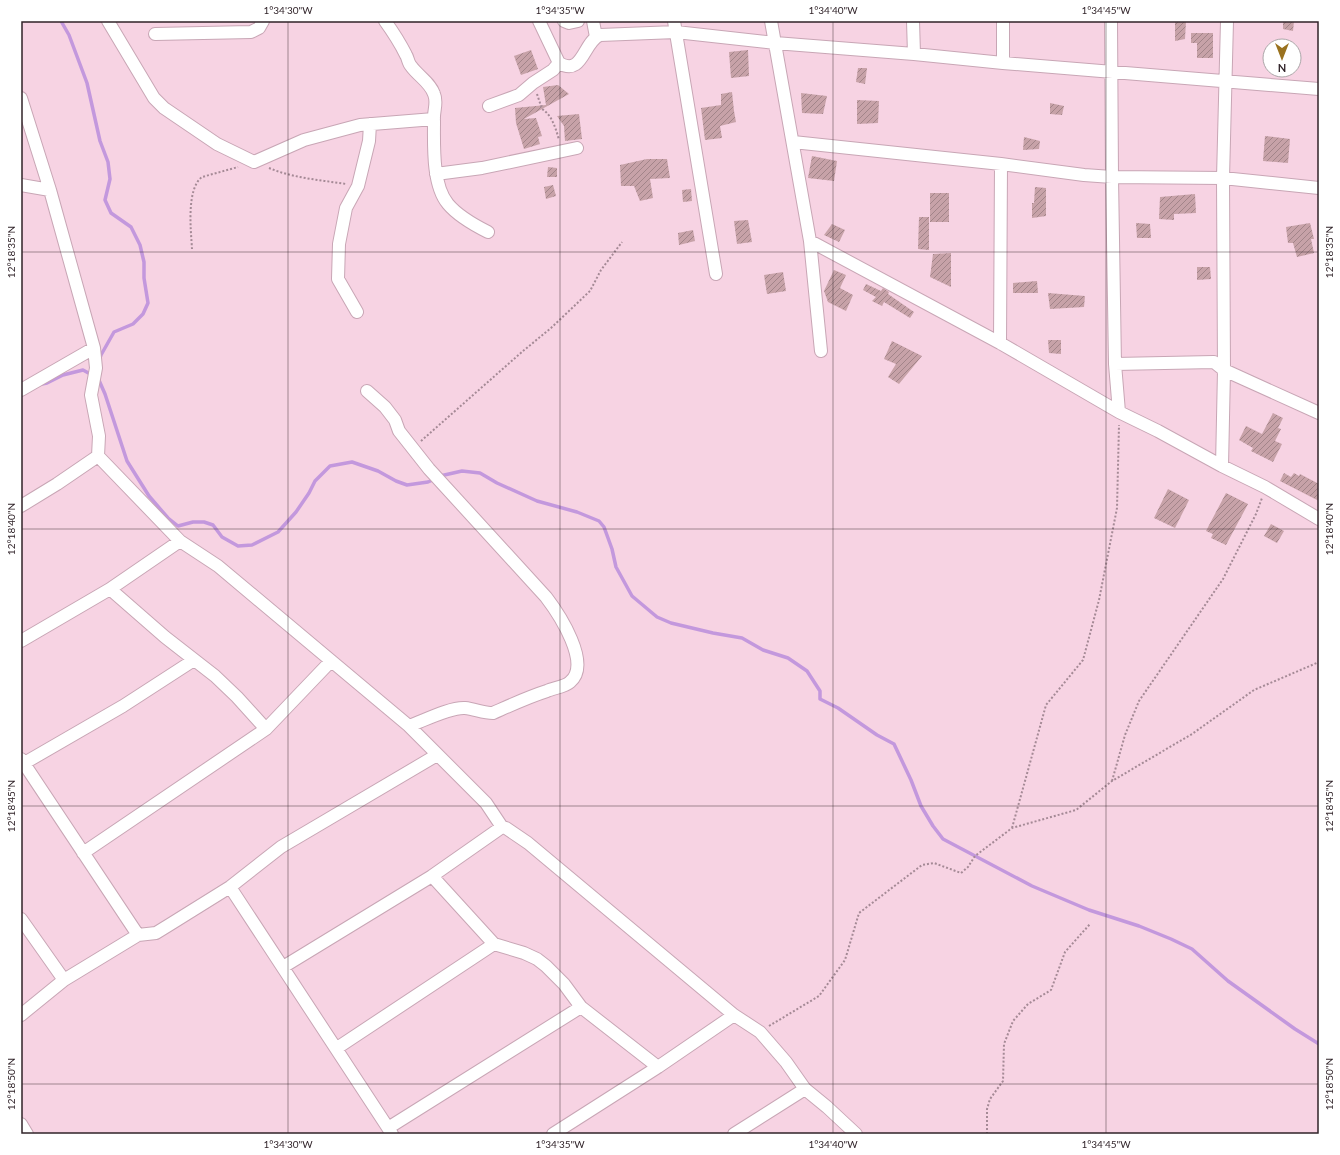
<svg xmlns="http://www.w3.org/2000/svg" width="1340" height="1155" viewBox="0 0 1340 1155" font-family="Lato,sans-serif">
<defs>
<pattern id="building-hatch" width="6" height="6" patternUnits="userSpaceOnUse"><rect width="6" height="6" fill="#c7a2a8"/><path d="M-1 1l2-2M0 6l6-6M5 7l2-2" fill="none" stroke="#a28489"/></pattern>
</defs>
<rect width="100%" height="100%" fill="#f7d3e3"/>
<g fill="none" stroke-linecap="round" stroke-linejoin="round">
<path stroke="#c398dd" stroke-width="3.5" d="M61,21L69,35L87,83L100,141L108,162L110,179L105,200L111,213L131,227L140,245L144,262V278L148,303L143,314L133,324L114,332L101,355L100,358
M98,378L105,394L127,461L149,496L168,518L178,526L193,522H204L213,525L222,537L238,546L252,545L278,532L296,512L309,493L315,481L330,466L352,462L378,471L396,481L407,485L428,482L435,479
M42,384L47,383L63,375L83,370L92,375
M440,476L462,471L480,473L497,483L537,501L577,512L599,521L604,527L612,549L616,567L632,596L657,617L671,623L713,633L742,638L763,650L788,658L807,671L820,691V699L838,708L877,735L894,744L911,780L921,806L933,826L943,839L1032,886L1089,910L1139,926L1171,939L1192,949L1228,981L1295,1029L1319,1044"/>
</g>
<path fill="url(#building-hatch)" d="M1175,21H1186L1185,39L1175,41Z
M1283,21H1294L1293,31L1283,29Z
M1191,33H1213V58H1197V43H1191Z
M531,50L538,69L521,75L514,56Z
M748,50L749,76L731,78L729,52Z
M858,68H867L865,84L856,82Z
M558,85L569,94L524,119L536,118L542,136L538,137L540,144L524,149L516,123L515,108L546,105L543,87Z
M732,92L734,111L736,122L720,126L722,138L705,140L701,108L721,105V94Z
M801,93L827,96L823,114L802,113Z
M857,100L879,101L878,123L857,124Z
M1050,103L1064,106L1062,115L1050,114Z
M579,114L582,139L565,141L564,126L557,116Z
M1265,136L1290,139L1288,163L1263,161Z
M1024,137L1040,141L1039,149L1023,150Z
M812,156L837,161L834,181L808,178Z
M647,159H667L670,178L650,179L653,198L640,201L634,186H621L620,165Z
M548,167L557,168V177H547Z
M553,185L556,196L546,199L544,187Z
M1035,187L1046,188V216L1032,218V203H1034Z
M691,189L692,201L683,202L682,190Z
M930,193H949V222H930Z
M1195,194L1196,213L1174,214V220L1159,219L1160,197Z
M919,217H929V250L918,249Z
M748,220L752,242L737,244L734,221Z
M1136,223L1150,224L1151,238H1137Z
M1310,223L1314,239H1311L1314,253L1297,257L1293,243H1288L1286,227Z
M832,224L845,230L839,242L824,235Z
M693,230L695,241L679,245L678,233Z
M951,253V287L930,277L933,254Z
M1197,267H1210L1211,279L1197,280Z
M834,270L846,275L840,288L853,295L846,311L828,302L824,291Z
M783,272L786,291L767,294L764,275Z
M1037,281L1038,293H1013V283Z
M866,284L881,291L883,288L889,292L888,294L914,312L910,318L884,302L882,306L872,301L876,297L863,290Z
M1048,293L1085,296L1084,307L1050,309Z
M1048,340H1061V354L1049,353Z
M892,341L922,356L899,384L888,377L896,364L884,359Z
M1273,413L1283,418L1278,428L1281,429L1275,441L1282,444L1273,462L1251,451L1253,448L1239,440L1246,426L1262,434Z
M1284,473L1291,477L1294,473L1299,476L1300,474L1319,484V501L1280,481Z
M1168,489L1189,500L1175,528L1154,518Z
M1226,493L1248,504L1226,545L1211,538L1213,534L1206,531Z
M1271,524L1284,531L1277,543L1264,536Z"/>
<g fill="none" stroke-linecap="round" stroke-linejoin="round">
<defs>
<path id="street" d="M108,21L154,98L164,108L217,144L254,162L304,140L360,125L434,119
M385,21C393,32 400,43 406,55C408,58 408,63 411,66C418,76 430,82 434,94C438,103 433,111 434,121C434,145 432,185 448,204C458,216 474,225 488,232
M539,21L559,63C583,77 583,42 600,35L676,32L775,43L914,54L1003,63L1319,89
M564,21L569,23L578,21
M593,21L596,37
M674,21L716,274
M771,21L810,241L821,351
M913,21L914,54
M1003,21V63
M1111,21L1112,177L1115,364L1119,412
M155,34L251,32L259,28L263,21
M21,98L50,190L94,348L96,368L91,395L99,436L98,456L180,541L218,566L409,726L486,803L502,827L506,828L528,843L734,1015L760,1032L786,1062L805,1089L827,1107L856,1134
M489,106L519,95L533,83L553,70L559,63
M793,142L1001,164L1084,175L1112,177L1223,178L1319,188
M436,174L482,168L577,148
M21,185L50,190
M810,241L1000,343L1119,412L1158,431L1222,466L1265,487L1319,519
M357,312L338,279L339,244L346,208L358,186L369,141L370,124
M1000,343L1001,164
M1115,364L1214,362L1224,370L1319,413
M21,390L94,348
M367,391L385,407L395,420L399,431L429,469L546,597C559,614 592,664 570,682C565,687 553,688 547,691C528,697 511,705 493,713C483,713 475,709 465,708C450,707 423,721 409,726
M1222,466L1224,370L1223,178L1227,21
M21,506L57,484L98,456
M110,589L165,637L215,676L237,697L266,729
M21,641L110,589L180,541
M21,759L138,935
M21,765L123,706L194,660
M83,853L266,729L331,661
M432,876L502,827
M230,887L392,1134
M21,919L64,980
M283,967L432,876L494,944L524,953L537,959L546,966L564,984L581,1007L658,1067
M21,1015L64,980L138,935L156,933L169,925L230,887L281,847L437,755
M337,1048L494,944
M21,1124L27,1134
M388,1128L581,1007
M553,1134L658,1067L734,1015
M734,1134L805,1089"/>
</defs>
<use href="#street" stroke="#c8a6b5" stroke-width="14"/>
<path stroke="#a58a96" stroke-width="2" stroke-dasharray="2 2" stroke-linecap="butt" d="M537,94L542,109C552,115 556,129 559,140
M269,168C293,178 320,180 346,184
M192,249C191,231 186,189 202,177L238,167
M421,441L523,351L551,328L590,291L601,270L622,242
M1112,781L1125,735L1139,701L1223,579L1256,514L1262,498
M1012,828L1046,705L1083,660L1099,600L1117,508L1119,425
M769,1026L819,996L845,960L859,913L922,865L934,863L961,873L968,867L975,856L1012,828L1076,810L1112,781L1192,734L1254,690L1319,662
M987,1134V1109L990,1099L1003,1081L1004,1044L1013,1021L1028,1004L1051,990L1065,952L1090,924"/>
<use href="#street" stroke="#fff" stroke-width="12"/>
</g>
<path fill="none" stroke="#302329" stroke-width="1" stroke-opacity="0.45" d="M288,21V1134M560,21V1134M833,21V1134M1106,21V1134M21,252H1319M21,529H1319M21,806H1319M21,1084H1319"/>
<rect width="1340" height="1155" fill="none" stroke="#ffffff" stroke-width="44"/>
<g transform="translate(1282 58) rotate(180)"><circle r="19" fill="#ffffff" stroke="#aca7a9"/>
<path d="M0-3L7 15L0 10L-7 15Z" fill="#9a721f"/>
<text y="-6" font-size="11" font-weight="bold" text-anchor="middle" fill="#302329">N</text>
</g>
<rect x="22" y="22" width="1296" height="1111" fill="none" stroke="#302329" stroke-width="1.5"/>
<g font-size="10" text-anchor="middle" fill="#302329">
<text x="288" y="14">1°34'30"W</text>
<text x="560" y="14">1°34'35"W</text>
<text x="833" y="14">1°34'40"W</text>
<text x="1106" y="14">1°34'45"W</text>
<text transform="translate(1329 252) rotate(-90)" y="4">12°18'35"N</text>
<text transform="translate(11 252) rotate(-90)" y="4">12°18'35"N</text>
<text transform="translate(1329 529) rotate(-90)" y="4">12°18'40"N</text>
<text transform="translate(11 529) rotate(-90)" y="4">12°18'40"N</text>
<text transform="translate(1329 806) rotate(-90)" y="4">12°18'45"N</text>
<text transform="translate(11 806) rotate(-90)" y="4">12°18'45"N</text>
<text transform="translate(1329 1084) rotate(-90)" y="4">12°18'50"N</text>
<text transform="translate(11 1084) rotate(-90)" y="4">12°18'50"N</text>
<text x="288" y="1148">1°34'30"W</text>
<text x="560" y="1148">1°34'35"W</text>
<text x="833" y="1148">1°34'40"W</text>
<text x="1106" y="1148">1°34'45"W</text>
</g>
</svg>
